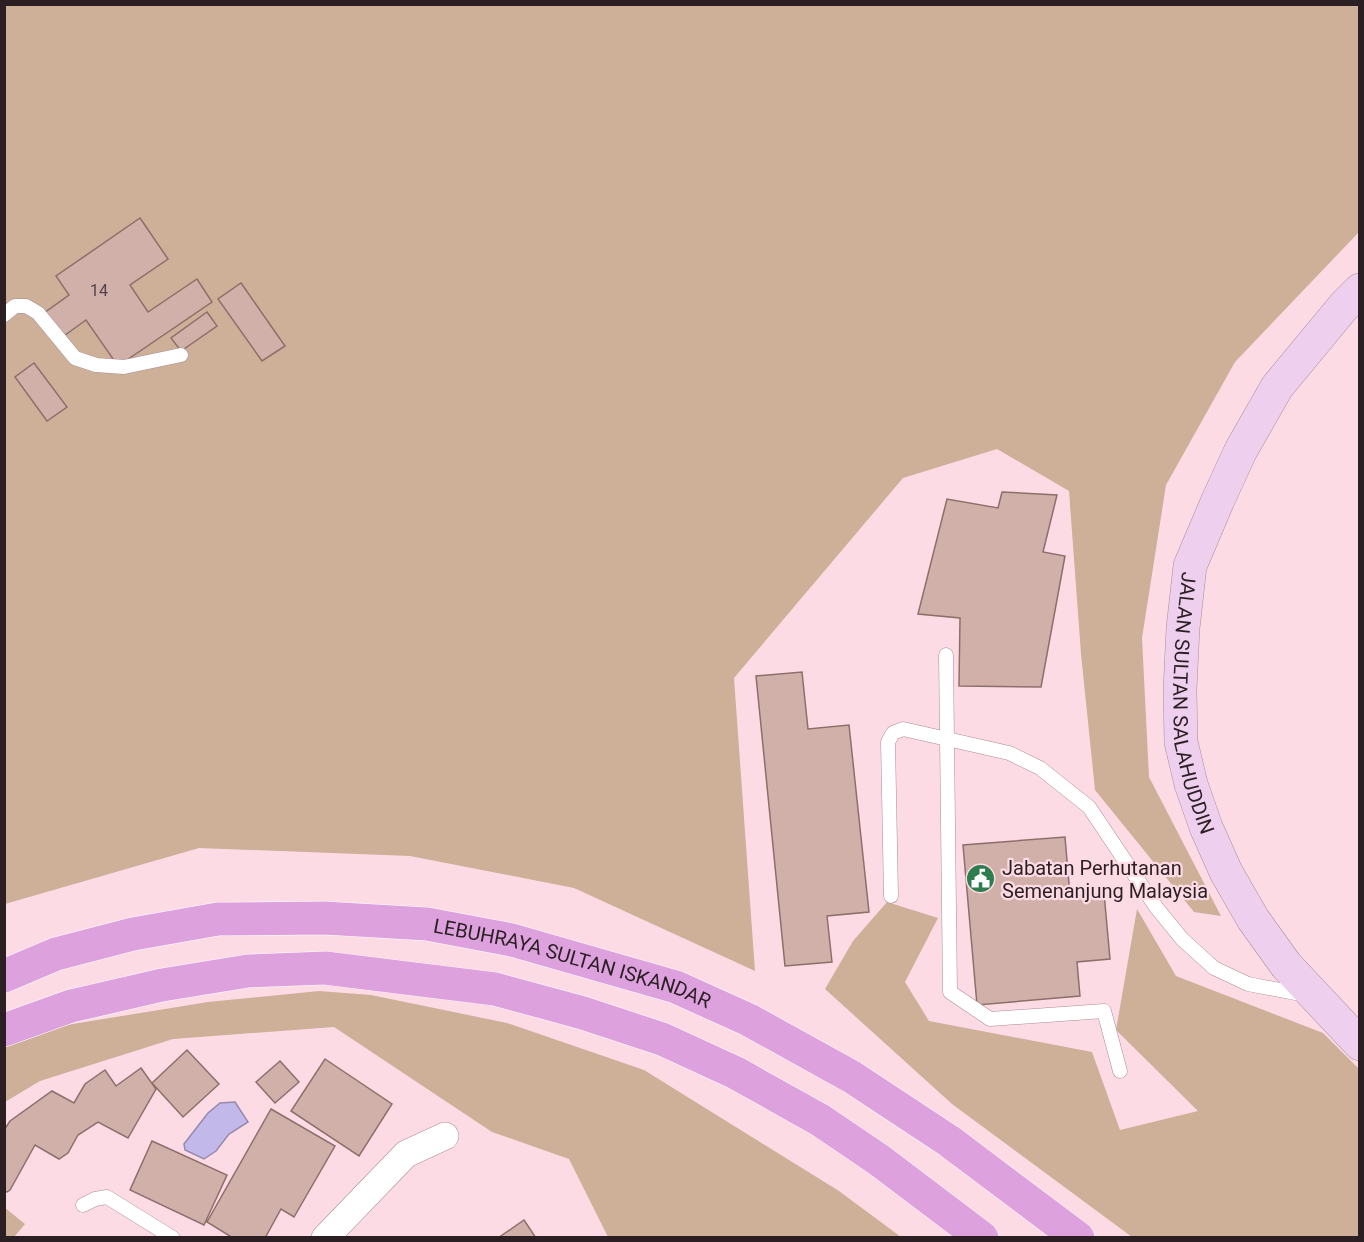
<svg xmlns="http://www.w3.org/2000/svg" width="1364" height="1242" viewBox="0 0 1364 1242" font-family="Roboto,sans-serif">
<rect width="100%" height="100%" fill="#fddbe5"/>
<path fill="#ceaf97" d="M5,5H1359V232L1235,362L1166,485L1142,638L1149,777L1221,916L1194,912L1095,790L1081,654L1069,491L997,449L903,478L734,678L755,971L574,888L410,856L199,848L5,904Z
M887,902L938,918L905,982L929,1021L1092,1052L1120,1130L1198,1111L1116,1030L1137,909L1176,976L1323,1033L1359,1069V1237H1132L952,1104L825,989L853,941Z
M319,991L371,995L507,1023L644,1070L839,1191L901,1237H608L569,1159L492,1132L334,1027L173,1039L40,1081L5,1102V1044L48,1028L208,1002Z
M4,1207L25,1224L14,1237H5Z"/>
<path fill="#c3b8ea" stroke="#958aae" stroke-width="1.5" d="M235,1102L248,1122L229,1134L216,1151L204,1159L185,1150L184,1144L208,1113L220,1103Z"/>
<path fill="#d1b0aa" stroke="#8d6f6a" stroke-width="1.5" d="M140,218L168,259L130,285L148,312L197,279L212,302L118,366L86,320L61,338L44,313L69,295L56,276Z
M241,283L285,346L262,361L218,299Z
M207,312L217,326L181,351L171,338Z
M34,363L67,407L47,421L15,377Z
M1002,492L1057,495L1043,552L1065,556L1041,687L959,686L960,618L918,614L947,499L998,508Z
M802,672L808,729L849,725L869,912L827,916L832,962L785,966L756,676Z
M1065,837L1070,896L1104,893L1110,959L1077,962L1080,996L977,1005L963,845Z
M187,1050L219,1084L183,1117L152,1083Z
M325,1059L392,1104L359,1156L291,1111Z
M280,1061L299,1082L275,1103L256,1082Z
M141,1068L156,1089L128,1138L98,1122L78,1135L68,1153L59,1159L35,1145L10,1190L7,1192L4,1191V1130L10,1121L52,1091L74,1103L85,1084L105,1070L116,1086Z
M271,1109L335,1146L294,1217L281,1209L265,1238H233L207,1222Z
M152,1141L227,1175L204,1225L130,1190Z
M524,1220L536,1238H498Z"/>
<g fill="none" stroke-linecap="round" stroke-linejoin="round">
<defs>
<path id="lane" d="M4,315L15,306H26L38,313L75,358L96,365L124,367L181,355
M946,655L950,992L990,1019L1104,1011L1120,1071
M891,896L888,742L893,733L903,729L1009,753L1040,768L1089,807L1156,907L1182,939L1214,968L1248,984L1306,995
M83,1205L95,1199L107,1197L173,1238"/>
<path id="street" d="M325,1238L406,1154L445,1136"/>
<g id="secondary">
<path id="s1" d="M1360,290L1344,306L1277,387L1241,450L1218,500L1190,566L1183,628L1180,689L1181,742L1191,784L1206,827L1226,872L1253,919L1286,965L1360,1044"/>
</g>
<g id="primary">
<path id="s2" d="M4,976L56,954L133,934L218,919L324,918L427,924L512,940L676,987L749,1020L852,1077L949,1141L1078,1238"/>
<path d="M4,1030L71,1006L162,985L248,971L325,968L495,989L583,1013L662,1039L736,1073L820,1120L879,1160L982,1238"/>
</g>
</defs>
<use href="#lane" stroke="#ab8c95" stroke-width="15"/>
<use href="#street" stroke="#ab8c95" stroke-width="28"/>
<use href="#secondary" stroke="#ab8c95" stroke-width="34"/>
<use href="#primary" stroke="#fff" stroke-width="34"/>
<use href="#lane" stroke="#fff" stroke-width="14"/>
<use href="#street" stroke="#fff" stroke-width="27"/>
<use href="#secondary" stroke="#eed0ee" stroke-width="33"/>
<use href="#primary" stroke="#dda2de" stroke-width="33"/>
</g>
<defs>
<symbol id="civic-disc" viewBox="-11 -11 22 22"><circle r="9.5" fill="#2d7d4e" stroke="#fddbe5"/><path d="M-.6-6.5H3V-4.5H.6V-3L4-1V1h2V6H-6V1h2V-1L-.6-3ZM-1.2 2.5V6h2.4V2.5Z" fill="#fff"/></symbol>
</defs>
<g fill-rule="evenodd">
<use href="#civic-disc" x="964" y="862" width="33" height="33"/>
</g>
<g text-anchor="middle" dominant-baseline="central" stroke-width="4.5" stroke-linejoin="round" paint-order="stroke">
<g font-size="16" fill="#544345">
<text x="99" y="290">14</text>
</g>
<g font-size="20" fill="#2b1f23" stroke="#fddbe5">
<text stroke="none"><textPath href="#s1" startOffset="466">JALAN SULTAN SALAHUDDIN</textPath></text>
<text stroke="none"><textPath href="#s2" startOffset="582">LEBUHRAYA SULTAN ISKANDAR</textPath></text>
</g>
<g font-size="20" fill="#2b1f23" stroke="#fddbe5" text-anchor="start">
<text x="1002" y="868">Jabatan Perhutanan<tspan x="1002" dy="23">Semenanjung Malaysia</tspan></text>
</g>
</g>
<rect width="1364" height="1242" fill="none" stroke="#2b1f23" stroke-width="12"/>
</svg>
